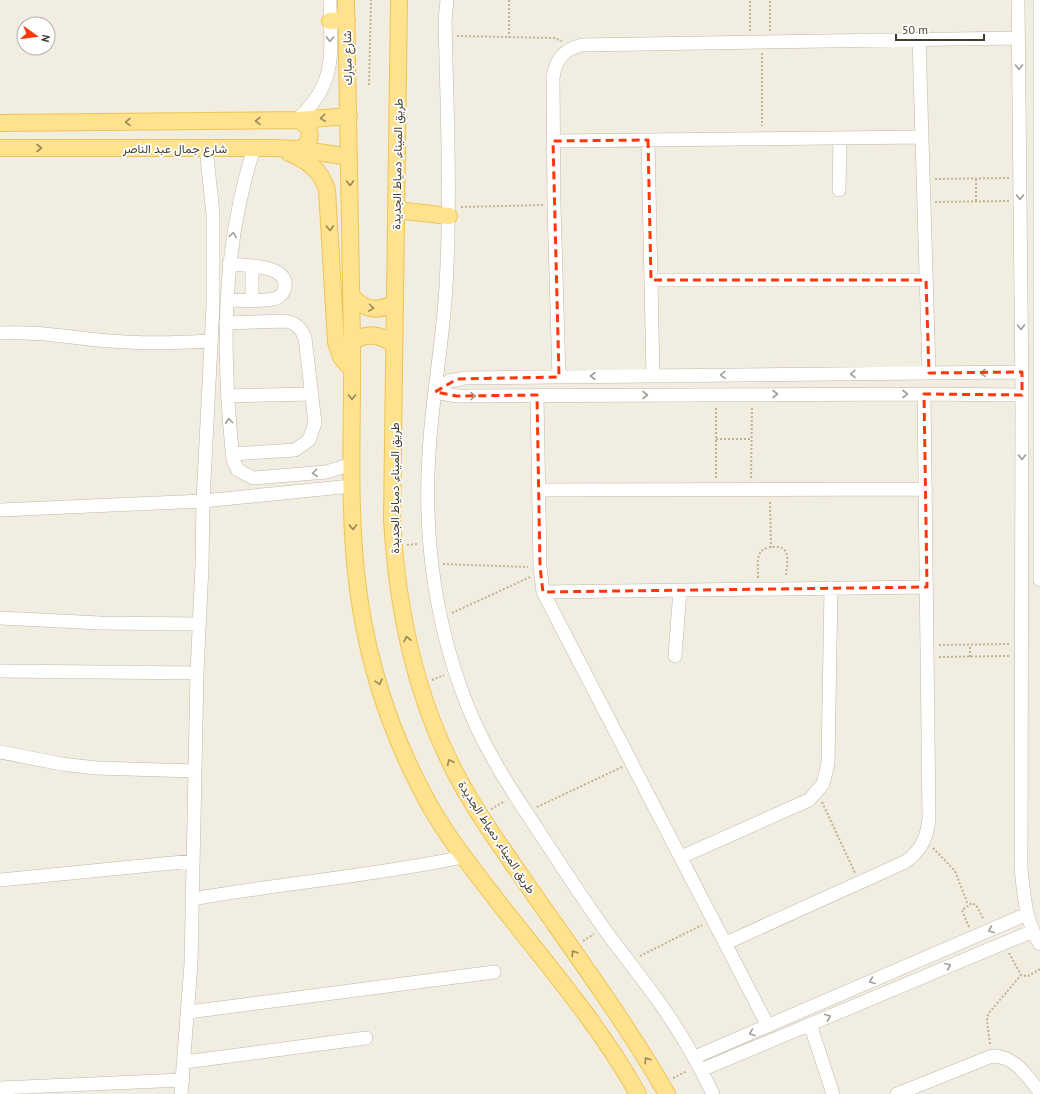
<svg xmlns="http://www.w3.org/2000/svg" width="1040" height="1094" viewBox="0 0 1040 1094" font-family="'PT Sans',Vazirmatn,sans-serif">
<rect width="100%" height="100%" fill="#f2ede1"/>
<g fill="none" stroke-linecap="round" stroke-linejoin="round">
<defs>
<path id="minor" d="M447,0L445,20C447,108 451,198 446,286C443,342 432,397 429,453C423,543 437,636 473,719C488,753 507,784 528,815C553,853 578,892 605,930C621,952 638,973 654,995C677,1026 696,1059 713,1094
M1018,0L1022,395L1021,868C1024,895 1025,921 1040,944
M1040,0V580
M919,39L929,373
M297,120C339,81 330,53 330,0
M648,140L653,376
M553,141L922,137
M254,148C221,252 222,353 233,460L238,470L253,478L326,472L352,464
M839,190L840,138
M252,266V300
M651,280H926
M227,300C241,300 258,302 273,299C279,298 284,293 285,287C288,264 245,266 229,264
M226,323L286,321C296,323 301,328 305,338L315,423L309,440L295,450L232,454
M0,333C37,331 73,338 110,341C144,344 177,343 211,341
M1022,372L465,378L449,381L435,392L457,396L924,394L1022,395
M559,377L554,205L553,78C555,60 564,49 582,45L1019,38
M537,395L540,567L543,592L768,1026
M227,396L311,394
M539,490L926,489
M0,510L203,501L352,486
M543,592L927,587
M0,618L100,623L199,624
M675,656L680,590
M0,671L197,673
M0,752L62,764L96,768L195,771
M681,857L809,800L823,784L828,763L831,588
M0,880L193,861
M193,899C282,883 374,876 463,857
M726,943L905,862C921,851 927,838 929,819L924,394
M189,1012L494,972
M810,1024L833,1094
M695,1057L1027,914
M185,1062L366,1038
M701,1070L1033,931
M0,1088L183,1080
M181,1094L191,964L197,673L202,566L203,501L213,305V214L206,148
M897,1094L992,1056C1015,1056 1026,1075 1040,1092"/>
<path id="major" d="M346,0C348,114 350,228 352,342C353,419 348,496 356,572C364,650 388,728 425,797C443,831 468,863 492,894C542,959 598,1022 638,1094
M399,0L392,520C397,609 415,697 457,776C477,814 502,848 526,883C574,952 625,1021 667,1094
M330,21L347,20
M297,120C313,125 314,143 299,149
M0,123L297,120L349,116
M0,148H274L299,149L349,157
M289,153C308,161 321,170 327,190L336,342L341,357L352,370
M397,210L449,216
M351,295C363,310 379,313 395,302
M352,342C367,332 381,334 394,345"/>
</defs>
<use href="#minor" stroke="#c0b8a6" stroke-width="14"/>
<use href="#major" stroke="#edc454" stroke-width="18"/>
<path stroke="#c1b293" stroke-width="2" stroke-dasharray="2 2" stroke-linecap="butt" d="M509,0V37
M750,31V0
M770,31V0
M457,36L554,38L562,41
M762,53V126
M369,85L371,0
M935,179L1009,178
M976,179V201
M935,202L1009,201
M461,207L543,205
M716,439H752
M716,478V407
M751,478L752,407
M770,502L771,547
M407,545L418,544
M443,564L528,567
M758,578C758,560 754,547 776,547C780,547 784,548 786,552C789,559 786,570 786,577
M452,613L530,577
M939,645L1011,644
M939,657L1009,656
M970,657V645
M432,680L444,675
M822,802L855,873
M537,807L622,767
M491,809L505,801
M933,848L955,871L968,905
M969,927L962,910L972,903L976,905L984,920
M583,941L594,934
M1009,953L1021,975L1028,976L1040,969
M640,956L702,925
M990,1044L987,1020L988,1014L1021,975
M673,1078L687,1071"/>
<use href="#minor" stroke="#fff" stroke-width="13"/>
<use href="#major" stroke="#ffe28d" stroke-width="16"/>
</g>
<defs><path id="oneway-chevron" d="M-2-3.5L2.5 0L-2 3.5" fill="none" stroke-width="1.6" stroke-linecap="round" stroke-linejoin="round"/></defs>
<g stroke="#a19e98">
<use href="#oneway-chevron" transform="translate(330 39) rotate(90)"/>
<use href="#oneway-chevron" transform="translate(1019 67) rotate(89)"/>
<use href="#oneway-chevron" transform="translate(1020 197) rotate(90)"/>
<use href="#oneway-chevron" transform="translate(233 235) rotate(-81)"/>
<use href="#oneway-chevron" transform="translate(1021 327) rotate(89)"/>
<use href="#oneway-chevron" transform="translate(983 373) rotate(179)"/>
<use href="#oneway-chevron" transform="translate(853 374) rotate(179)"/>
<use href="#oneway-chevron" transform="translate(723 375) rotate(179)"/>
<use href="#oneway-chevron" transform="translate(593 376) rotate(180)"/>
<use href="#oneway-chevron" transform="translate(775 394)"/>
<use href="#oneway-chevron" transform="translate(905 394)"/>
<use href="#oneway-chevron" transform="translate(645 395)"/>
<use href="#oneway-chevron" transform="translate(473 396) rotate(-1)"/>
<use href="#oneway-chevron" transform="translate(229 421) rotate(-95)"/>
<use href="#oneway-chevron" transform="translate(1022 457) rotate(90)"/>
<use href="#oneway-chevron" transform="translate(315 473) rotate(175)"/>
<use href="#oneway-chevron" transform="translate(991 930) rotate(157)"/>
<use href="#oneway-chevron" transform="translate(948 966) rotate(-23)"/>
<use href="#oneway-chevron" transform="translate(872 981) rotate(157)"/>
<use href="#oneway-chevron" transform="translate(828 1017) rotate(-23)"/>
<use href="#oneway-chevron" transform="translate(752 1033) rotate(157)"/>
</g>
<g stroke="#98875a">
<use href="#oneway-chevron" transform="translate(323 118) rotate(175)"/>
<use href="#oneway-chevron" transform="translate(258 121) rotate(179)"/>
<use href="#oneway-chevron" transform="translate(128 122) rotate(179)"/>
<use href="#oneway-chevron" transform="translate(39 148)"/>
<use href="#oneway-chevron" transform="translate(350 183) rotate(89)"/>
<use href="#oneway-chevron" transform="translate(330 228) rotate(87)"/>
<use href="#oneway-chevron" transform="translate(371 308) rotate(9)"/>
<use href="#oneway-chevron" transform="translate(352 397) rotate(90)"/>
<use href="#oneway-chevron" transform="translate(353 527) rotate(88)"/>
<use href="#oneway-chevron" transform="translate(407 639) rotate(-102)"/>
<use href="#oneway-chevron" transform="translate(379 682) rotate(74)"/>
<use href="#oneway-chevron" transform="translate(450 762) rotate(-115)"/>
<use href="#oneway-chevron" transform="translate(574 953) rotate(-124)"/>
<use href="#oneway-chevron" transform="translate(647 1060) rotate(-123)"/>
</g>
<path fill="none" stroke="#ff370b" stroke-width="3" stroke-dasharray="8 5" stroke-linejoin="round" d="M648,140L651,280H926L929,373L1022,372V395L924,394L927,587L543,592L540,567L537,395L457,396L435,392L457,379L559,377L553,141Z"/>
<g text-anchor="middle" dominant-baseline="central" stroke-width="3.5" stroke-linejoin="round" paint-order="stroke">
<g font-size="12" fill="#433d31" stroke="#fff">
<text transform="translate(347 58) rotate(-91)">شارع مبارك</text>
<text x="175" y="148">شارع جمال عبد الناصر</text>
<text transform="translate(397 164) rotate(-89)">طريق الميناء, دمياط الجديدة</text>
<text transform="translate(394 488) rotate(-90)">طريق الميناء, دمياط الجديدة</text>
<text transform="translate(497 837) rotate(57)">طريق الميناء, دمياط الجديدة</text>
</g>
</g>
<g transform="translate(36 36) rotate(104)"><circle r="19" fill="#ffffff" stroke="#b4b1ad"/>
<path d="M0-3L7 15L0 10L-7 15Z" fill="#ff370b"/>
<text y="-6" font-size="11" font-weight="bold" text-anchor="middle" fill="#433d31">N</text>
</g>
<path d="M896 34v6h88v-6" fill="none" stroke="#433d31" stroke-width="2"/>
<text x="902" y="34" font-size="12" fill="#433d31" stroke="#ffffff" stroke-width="3" paint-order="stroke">50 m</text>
</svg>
